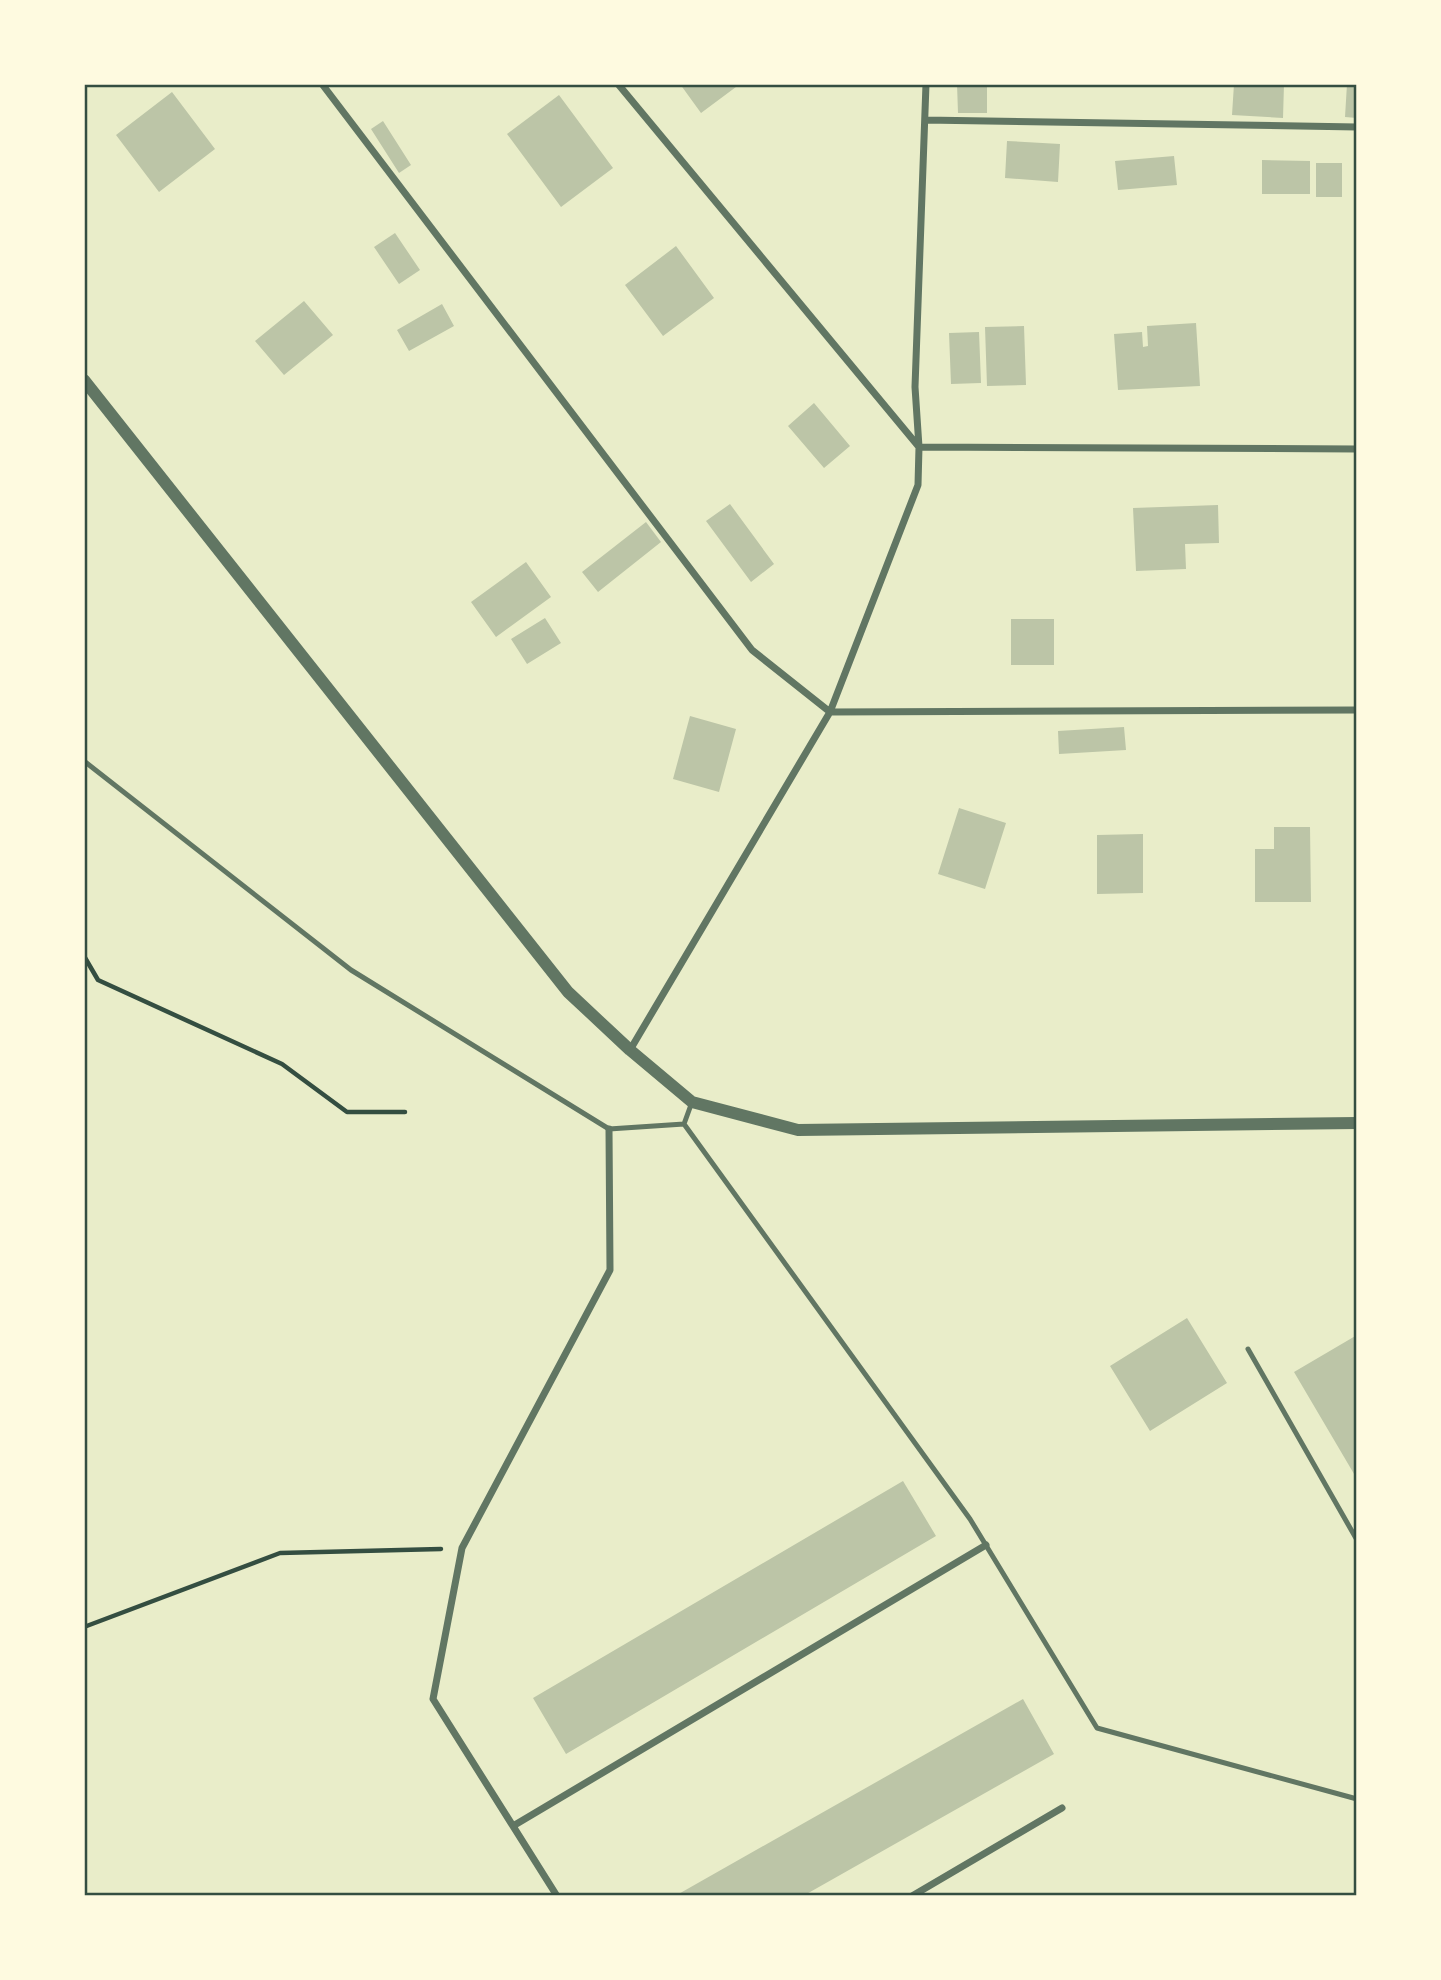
<svg xmlns="http://www.w3.org/2000/svg" width="1441" height="1980" viewBox="0 0 1441 1980" font-family="'Libre Baskerville',serif">
<rect width="100%" height="100%" fill="#e9edc9"/>
<path fill="#bcc5a7" d="M680,84H740L701,113Z
M957,84H987V113H958Z
M1234,84H1284L1283,118L1232,115Z
M1347,84H1357V118L1345,117Z
M172,92L215,149L159,192L116,135Z
M559,95L613,168L561,207L507,134Z
M383,121L411,165L399,173L371,129Z
M1007,141L1060,144L1058,182L1005,178Z
M1174,156L1177,185L1118,190L1115,161Z
M1262,160L1310,161V194H1262Z
M1316,163H1342V197H1316Z
M395,233L420,270L399,284L374,247Z
M676,246L714,298L663,336L625,285Z
M304,301L333,335L284,375L255,341Z
M442,304L454,326L409,351L397,330Z
M1196,323L1200,386L1118,390L1114,334L1142,332L1143,347L1148,346L1147,326Z
M1024,326L1026,385L987,386L985,327Z
M979,332L981,383L951,384L949,333Z
M814,403L850,446L824,468L788,426Z
M730,504L774,564L751,582L706,521Z
M1218,505L1219,543L1185,544L1186,569L1136,571L1133,508Z
M646,522L661,542L598,592L582,572Z
M526,562L551,597L496,637L471,602Z
M545,618L561,643L527,664L511,639Z
M1011,619H1054V665H1011Z
M690,716L736,729L719,792L673,779Z
M1124,727L1126,750L1059,754L1058,731Z
M959,808L1006,823L985,889L938,874Z
M1274,827H1310L1311,902H1255V849H1274Z
M1143,834V893L1097,894V835Z
M1187,1318L1227,1383L1150,1431L1110,1366Z
M1357,1335V1479L1294,1372Z
M903,1481L936,1536L566,1754L533,1698Z
M1023,1699L1054,1754L803,1896H675Z"/>
<g fill="none" stroke-linecap="round" stroke-linejoin="round">
<path stroke="#344e41" stroke-width="4.5" d="M84,956L98,980L282,1064L347,1112H405
M84,1627L280,1553L441,1549"/>
<path stroke="#617663" stroke-width="5" d="M84,761L351,970L609,1129L684,1124
M684,1124L970,1519L1097,1728L1357,1799
M684,1124L692,1102
M1248,1349L1357,1540"/>
<path stroke="#617663" stroke-width="7" d="M322,84L752,650L830,712L1357,710
M618,84L919,447L1357,449
M925,120L1357,127
M630,1050L830,712L918,485L919,447L915,387L926,84
M513,1826L986,1545
M557,1896L433,1699L462,1548L610,1270L609,1129
M912,1896L1062,1808"/>
<path stroke="#617663" stroke-width="12" d="M84,380L568,992L630,1050L692,1102L798,1130L1357,1123"/>
</g>
<rect width="1441" height="1980" fill="none" stroke="#fefae0" stroke-width="172"/>
<rect x="86" y="86" width="1269" height="1808" fill="none" stroke="#344e41" stroke-width="2.5"/>
</svg>
